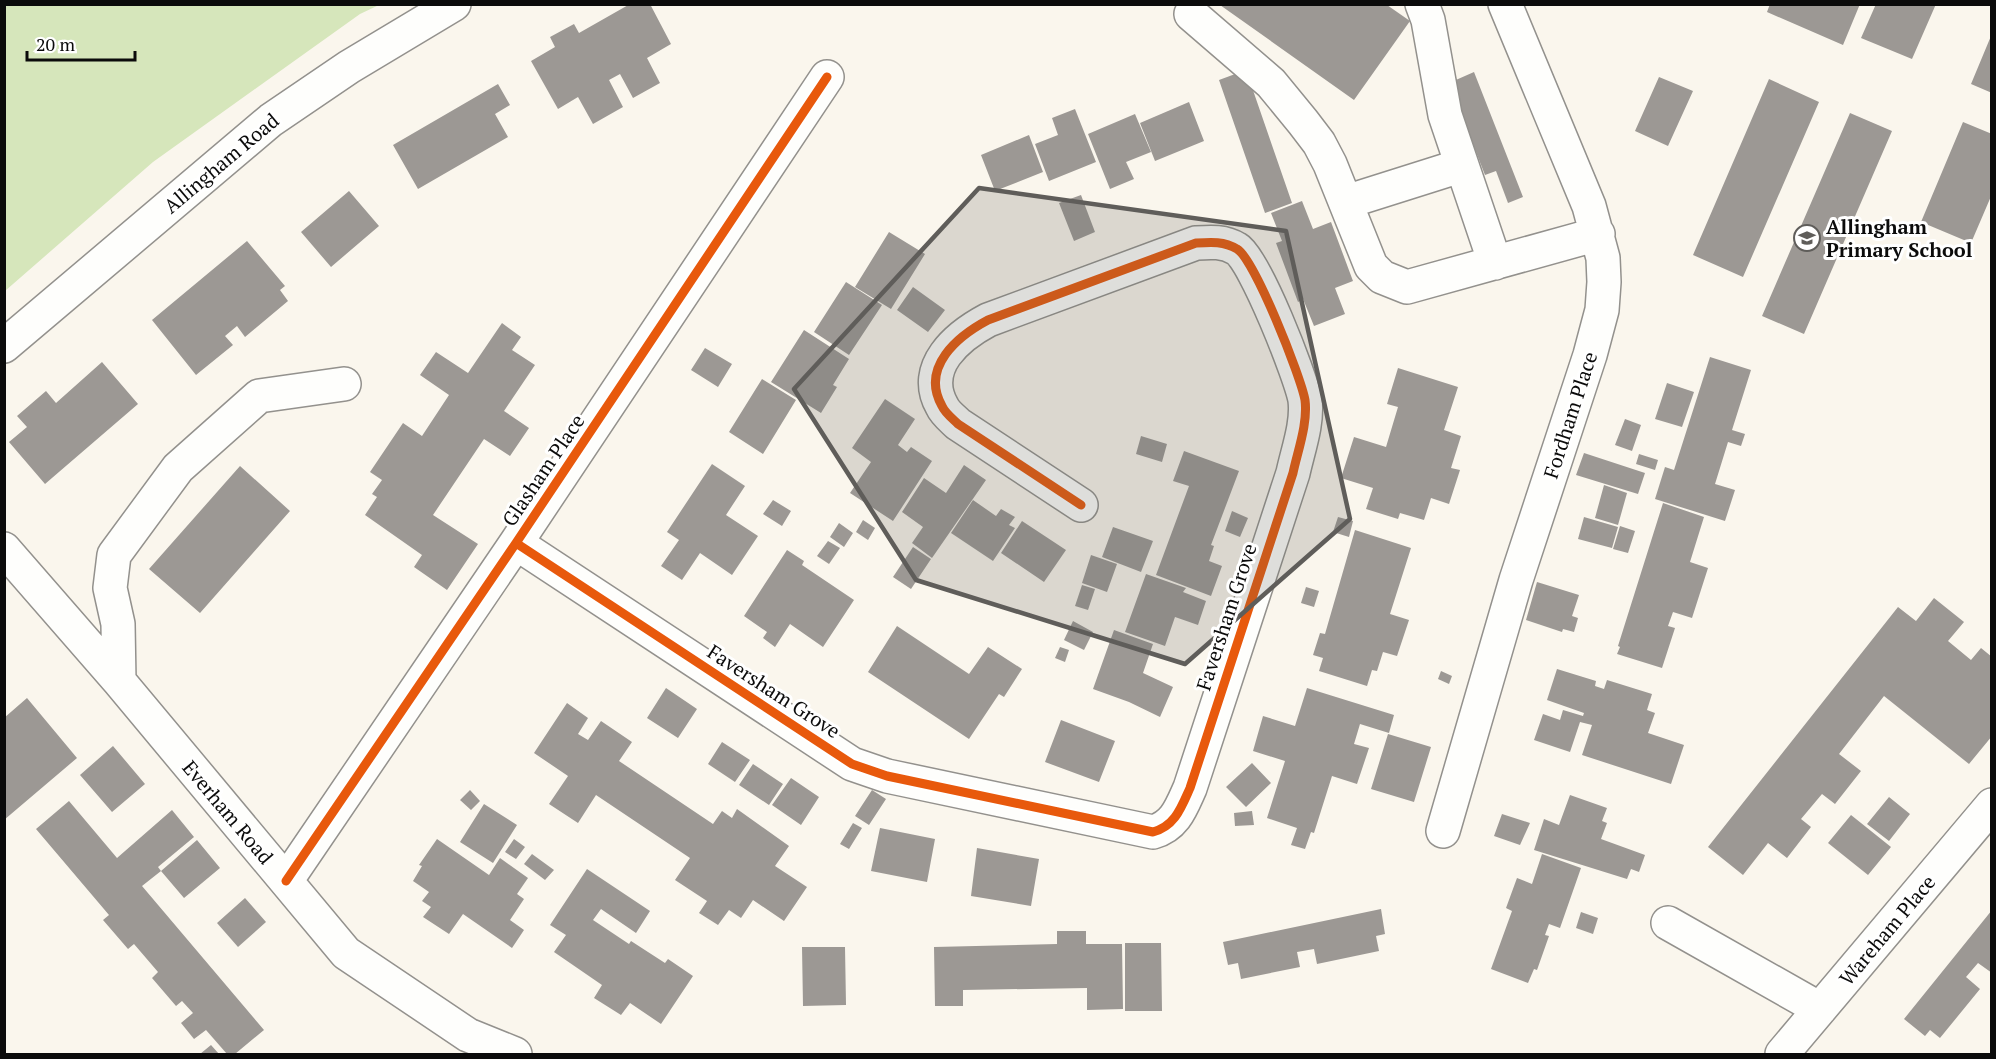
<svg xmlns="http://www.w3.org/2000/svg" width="1996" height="1059" viewBox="0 0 1996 1059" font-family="'PT Serif',serif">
<rect width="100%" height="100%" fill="#faf6ed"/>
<path fill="#d6e6bb" d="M5,4H379V5L360,14L153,162L5,291Z"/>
<path fill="#9c9894" d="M630,4H650L671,44L647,58L660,83L633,98L620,74L609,80L623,107L593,124L578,97L558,109L531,61L555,47L550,37L574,24L579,33Z
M1770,4H1860L1843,45L1767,12Z
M1876,4H1936L1912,59L1861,38Z
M1220,5H1387L1410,21L1354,100Z
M1991,36H1992V93L1971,84Z
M1246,70L1292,203L1265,213L1219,80Z
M1474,72L1523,197L1508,203L1496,171L1485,175L1449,83Z
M1659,77L1693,91L1668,146L1635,131Z
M1769,79L1819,102L1743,277L1693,255Z
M498,84L510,105L495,114L508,137L418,189L393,145Z
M1189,102L1204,141L1155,161L1140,123Z
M1075,109L1096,162L1049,181L1035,144L1058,135L1052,118Z
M1850,113L1892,131L1804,334L1762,316Z
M1135,114L1151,152L1126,162L1134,179L1110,189L1088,134Z
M1963,122L1992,134V194L1971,243L1921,222Z
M1029,135L1043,172L995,191L981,155Z
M349,191L379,226L331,267L301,232Z
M1081,195L1095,232L1074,241L1059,203Z
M1302,201L1313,229L1331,222L1353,281L1335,288L1345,314L1314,326L1303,299L1298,302L1276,243L1282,241L1271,213Z
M889,232L925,254L891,309L855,287Z
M247,241L285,286L280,290L288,301L245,337L237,326L225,336L233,345L196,375L152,320Z
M846,282L882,305L849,355L814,332Z
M913,287L945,310L928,332L897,310Z
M502,323L521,337L512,350L535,365L504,411L529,428L510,456L484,439L433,515L478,544L447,590L414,567L422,555L365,515L377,497L372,494L382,480L370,472L403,423L422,436L449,395L420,375L436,352L468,373Z
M804,330L849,359L833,385L837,387L821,413L771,382Z
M705,348L732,364L718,387L691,370Z
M1710,357L1751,370L1732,430L1745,434L1741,446L1728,442L1715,484L1735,490L1725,521L1655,499L1665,467L1674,470Z
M102,362L138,404L45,484L9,442L27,427L17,416L46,391L56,403Z
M1398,368L1458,387L1444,430L1461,436L1451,468L1460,470L1449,504L1431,498L1424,520L1400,513L1398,519L1366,509L1373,488L1341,478L1354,437L1386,447L1398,407L1387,404Z
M762,379L796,400L763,454L729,432Z
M1667,383L1694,392L1682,427L1655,419Z
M885,399L915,419L898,445L907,452L911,447L932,461L893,521L850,493L871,462L852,448Z
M1625,419L1641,425L1632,451L1615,445Z
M1141,436L1167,444L1162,462L1136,454Z
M1184,451L1239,471L1211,545L1214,546L1209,561L1222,566L1211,596L1156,575L1189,486L1173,481Z
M1584,453L1645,473L1638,494L1576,475Z
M1639,454L1658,460L1655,470L1636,464Z
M712,464L745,486L726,515L758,536L732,575L700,553L682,580L661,566L679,540L667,532Z
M964,465L986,480L932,558L912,543L923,527L902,512L924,478L946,493Z
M240,466L290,511L200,613L149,569Z
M1604,485L1627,493L1618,525L1595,518Z
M773,500L791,511L782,526L763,514Z
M973,500L996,516L1001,509L1015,517L1009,525L1015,528L993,561L951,533Z
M1663,503L1704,517L1690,562L1708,568L1692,618L1673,612L1668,626L1675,628L1662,668L1617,654L1620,647L1618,646Z
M1232,511L1248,518L1240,537L1225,531Z
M1338,517L1353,521L1349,537L1333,532Z
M1584,517L1618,527L1612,548L1578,539Z
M863,520L875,528L868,540L856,532Z
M1022,521L1066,550L1044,582L1001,553Z
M839,523L853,533L844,547L830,537Z
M1620,526L1635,531L1628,553L1613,549Z
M1113,527L1153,541L1141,572L1102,557Z
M1355,530L1411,548L1390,614L1409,620L1397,656L1383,652L1377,671L1372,670L1367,686L1319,671L1323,658L1313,655L1320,633L1325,634Z
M828,541L840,548L829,564L817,556Z
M913,547L931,559L911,589L893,577Z
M787,550L804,561L802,565L854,600L823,647L790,624L775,647L763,638L767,632L744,616Z
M1091,555L1117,564L1107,592L1082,583Z
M1146,574L1186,588L1183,592L1206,601L1198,625L1175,617L1165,646L1125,632Z
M1537,582L1579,595L1572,616L1578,618L1574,632L1563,629L1562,632L1526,620Z
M1082,585L1095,589L1088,610L1075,606Z
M1306,587L1319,591L1314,607L1301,603Z
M1934,598L1964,622L1948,641L1971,660L1981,648L1992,657V736L1969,764L1884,696L1839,754L1861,771L1835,804L1822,794L1801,819L1811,827L1787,858L1768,843L1743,875L1708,847L1898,607L1916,621Z
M1073,621L1093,632L1084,650L1064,640Z
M897,626L969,674L988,647L1022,669L1004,697L999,694L969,739L868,672Z
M1114,630L1153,644L1143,673L1173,687L1160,717L1129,702L1093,689Z
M1060,647L1069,650L1065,662L1055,658Z
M1557,669L1596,681L1595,686L1604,689L1607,680L1652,694L1647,710L1655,713L1648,733L1684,745L1671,784L1582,755L1592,725L1580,722L1570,752L1534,740L1543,714L1560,720L1563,710L1583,716L1584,713L1547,700Z
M1441,671L1452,676L1449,684L1438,679Z
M666,688L697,709L678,738L647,718Z
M1307,688L1394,715L1389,733L1360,724L1354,744L1369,748L1357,784L1332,776L1314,833L1311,832L1305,849L1291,845L1297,828L1267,818L1285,761L1253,751L1263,716L1295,726Z
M27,698L77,758L4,820V718Z
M567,703L588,718L578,734L588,740L601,721L632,742L619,761L713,824L722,811L732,818L737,809L789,846L775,866L807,887L784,921L753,900L741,918L729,910L718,925L699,913L707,901L675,880L690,858L596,795L578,823L549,804L568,776L534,753Z
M1061,720L1115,741L1099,782L1045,762Z
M1388,734L1431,747L1414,802L1371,789Z
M722,742L750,760L735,782L708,764Z
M113,746L145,784L112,812L80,775Z
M1252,763L1271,783L1246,807L1226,787Z
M753,764L783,784L769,805L739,785Z
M791,778L819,797L801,825L772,805Z
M470,790L480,801L471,810L460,800Z
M872,790L886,799L869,825L855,816Z
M1570,795L1607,808L1602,821L1607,823L1601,839L1645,855L1639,872L1631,869L1627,879L1534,850L1544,819L1559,825Z
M1889,797L1910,814L1889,841L1867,824Z
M69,801L117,858L172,810L194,837L158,867L161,871L142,886L264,1030L235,1054H227L206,1030L194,1039L181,1023L193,1013L182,1001L176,1006L152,978L158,972L134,944L128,949L103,920L109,915L36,829Z
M484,804L517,825L493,863L460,842Z
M1252,811L1254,825L1235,826L1234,813Z
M1502,814L1530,823L1520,845L1494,836Z
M1851,815L1891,847L1868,875L1828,843Z
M853,823L862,828L849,849L840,844Z
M880,828L935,839L927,882L871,871Z
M437,839L489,875L500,858L528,878L517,894L524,899L510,920L524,930L512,948L463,914L449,934L423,917L431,907L422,901L429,892L413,881L422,866L419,865Z
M514,839L525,847L516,859L505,852Z
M197,840L220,868L184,898L161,871Z
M977,848L1039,859L1031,906L971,896Z
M532,854L554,870L545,880L524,864Z
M1542,854L1581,868L1560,928L1549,924L1545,935L1549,936L1537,970L1534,969L1528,983L1491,969L1512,911L1506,908L1517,878L1532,884Z
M587,869L650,911L636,933L601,909L593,920L629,944L631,941L665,963L668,959L693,976L661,1024L630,1003L621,1015L594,998L602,985L554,952L566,935L550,925Z
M245,898L266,922L238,947L217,923Z
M1381,909L1385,934L1376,936L1379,951L1317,964L1314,949L1297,952L1300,967L1241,979L1238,963L1228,965L1223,942Z
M1992,910V973L1978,963L1966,977L1980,989L1940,1038L1930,1030L1925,1036L1904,1019Z
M1581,912L1598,918L1593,934L1576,928Z
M1057,931H1086V944H1122L1123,1009L1087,1010V988L963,990V1006H935L934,947L1057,944Z
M1125,943H1161L1162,1011H1125Z
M802,947H845L846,1005L803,1006Z
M211,1045L219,1054H200Z"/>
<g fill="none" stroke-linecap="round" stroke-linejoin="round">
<defs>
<path id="minor" d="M1422,4L1428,20L1445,115L1495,263
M1191,14L1271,83L1303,122L1319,143L1330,164L1371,266L1382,277L1407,287L1598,234
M1346,202L1460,166
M4,346L271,120L349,67L454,4
M516,543L852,764L887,776L1153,832C1175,826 1181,808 1190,788L1293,473C1298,450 1308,423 1305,400C1301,377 1254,258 1237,249C1224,241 1211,242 1196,243L988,320C958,336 920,367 942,406C945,413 953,419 958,424L1081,505
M4,549L119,681L346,953L468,1035L515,1054
M119,681L118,624L110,588L114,555L178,468L259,396L344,384
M1443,831L1516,580L1590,355L1602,310L1604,282L1603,258L1589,206L1505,4
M286,881L516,543L827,77
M1668,923L1820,1009
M1782,1054L1992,805"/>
</defs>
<use href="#minor" stroke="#93918d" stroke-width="36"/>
<use href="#minor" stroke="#fefefc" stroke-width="33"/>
<defs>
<path id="cycleway" d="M516,543L852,764L887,776L1153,832C1175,826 1181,808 1190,788L1293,473C1298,450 1308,423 1305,400C1301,377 1254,258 1237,249C1224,241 1211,242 1196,243L988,320C958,336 920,367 942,406C945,413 953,419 958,424L1081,505
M286,881L516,543L827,77"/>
</defs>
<use href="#cycleway" stroke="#fff" stroke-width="13"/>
<use href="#cycleway" stroke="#e8590c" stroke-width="9"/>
</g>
<path fill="#5f5d5a" fill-opacity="0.2" stroke="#5f5d5a" stroke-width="4.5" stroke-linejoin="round" d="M979,188L1286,231L1350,519L1185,664L916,580L794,389Z"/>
<defs>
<symbol id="school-ring" viewBox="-11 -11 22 22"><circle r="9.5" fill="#fff" stroke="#5f5d5a" stroke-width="1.5"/><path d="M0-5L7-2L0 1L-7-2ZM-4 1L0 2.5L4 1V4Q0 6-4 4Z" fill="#5f5d5a"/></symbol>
</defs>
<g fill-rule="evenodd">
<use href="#school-ring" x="1792" y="223" width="30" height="30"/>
</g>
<g text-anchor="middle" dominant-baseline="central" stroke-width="6" stroke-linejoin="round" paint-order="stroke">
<g font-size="20" fill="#0b0b0b" stroke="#fff">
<text transform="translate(221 163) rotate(-40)">Allingham Road</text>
<text transform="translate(1570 415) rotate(-72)">Fordham Place</text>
<text transform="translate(543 470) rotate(-56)">Glasham Place</text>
<text transform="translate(1226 617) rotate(-72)">Faversham Grove</text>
<text transform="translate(774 691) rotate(33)">Faversham Grove</text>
<text transform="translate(228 812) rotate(50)">Everham Road</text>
<text transform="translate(1887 930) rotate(-50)">Wareham Place</text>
</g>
<g font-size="20" font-weight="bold" fill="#0b0b0b" stroke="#fff" text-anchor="start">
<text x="1826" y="226">Allingham<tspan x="1826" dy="23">Primary School</tspan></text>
</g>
</g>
<rect width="1996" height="1059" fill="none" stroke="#0b0b0b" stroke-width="12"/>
<path d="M27 51v9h108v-9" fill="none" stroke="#0b0b0b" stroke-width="3"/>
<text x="36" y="51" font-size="18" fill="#0b0b0b" stroke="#ffffff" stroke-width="4.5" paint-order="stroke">20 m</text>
</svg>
